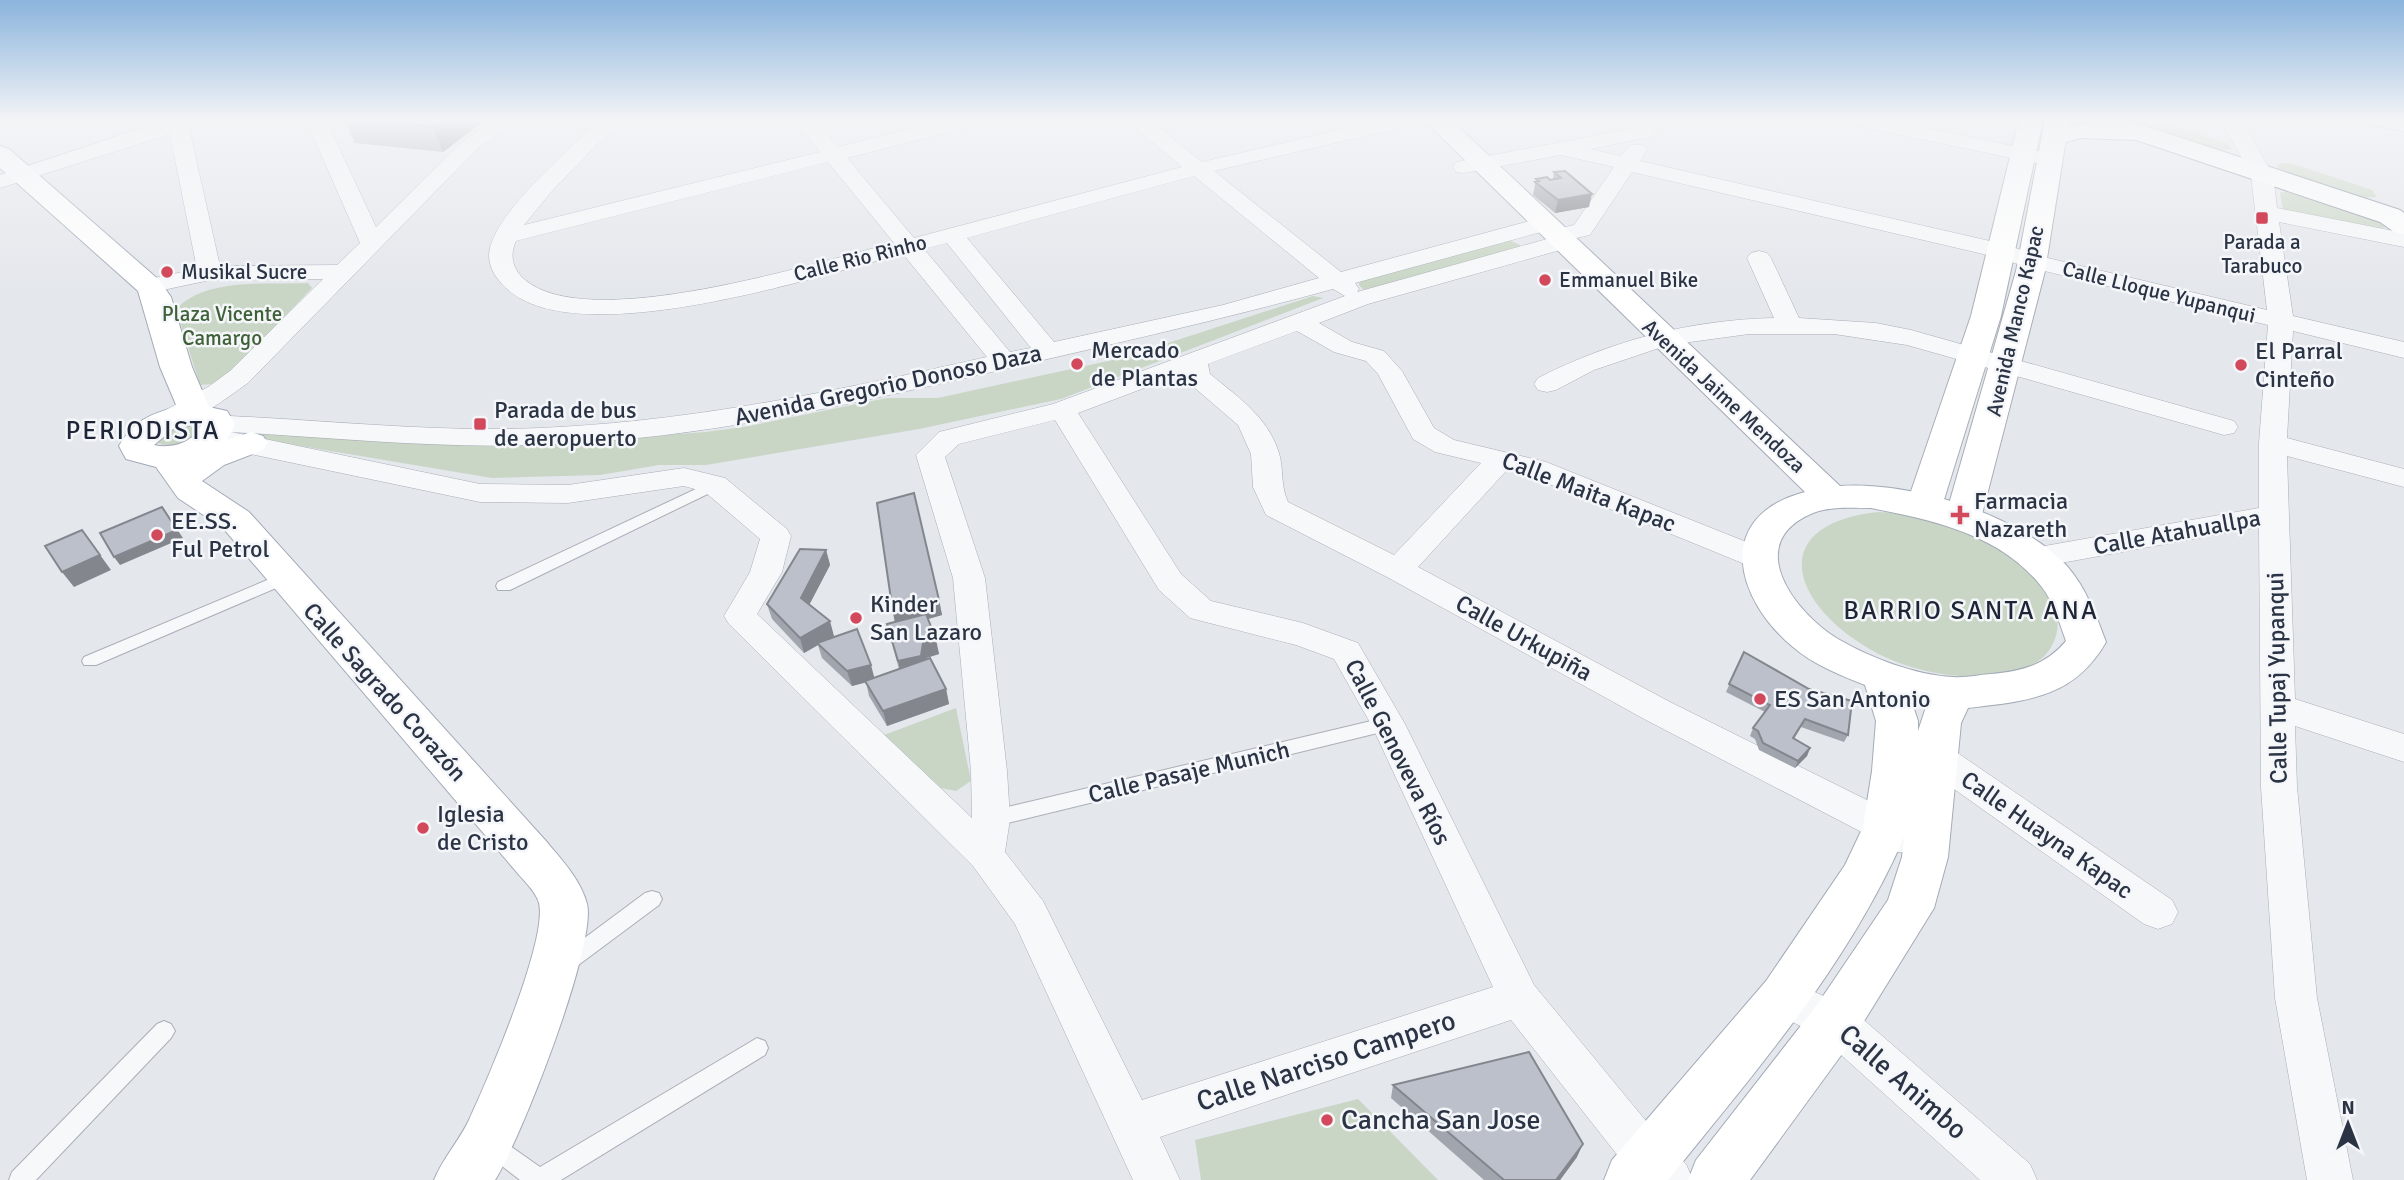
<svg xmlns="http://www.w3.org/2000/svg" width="2404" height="1180" viewBox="0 0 2404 1180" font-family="Signika,sans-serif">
<rect width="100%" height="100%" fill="#e4e7ec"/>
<path fill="#c9d6c5" d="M2135,120H2160L2226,143L2233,149L2218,151L2140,125Z
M2282,163L2293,164L2372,190L2377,197L2362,198L2281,172L2277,166Z
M2287,191L2385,224L2386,227L2377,229L2283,209L2280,193Z
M1506,239L1520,245V250L1372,290H1364L1359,285L1360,280Z
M308,283L312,288L225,378L213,384L200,385L176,309C207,277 267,285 308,283Z
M1313,296L1323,298L1061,399L919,429L706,465H659L600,475L492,478L247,437L260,430L550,444L705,432L744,427L887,398H938L1122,358Z
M186,425L196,429C191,444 169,450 156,442L163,432Z
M1878,512C1908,513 1943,518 1971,531C2009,548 2081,601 2050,649C2038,668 2009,674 1989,676C1944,679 1894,667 1857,641C1784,591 1776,523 1878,512Z
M956,708L971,781L956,791L941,788L884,735Z
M1358,1099L1438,1180H1201L1195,1140Z"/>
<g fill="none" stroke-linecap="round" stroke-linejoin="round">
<defs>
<path id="service" d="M715,480L720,482L722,485L720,488L510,590H498L496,586L498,582Z
M284,573L292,578L290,582L96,665H84L82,661L84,657Z
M1388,717L1394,719L1397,724L1394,729L991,827L984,824L982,819L984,814L991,811Z
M652,891L659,893L662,899L659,905L573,969L566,972L559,969L556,963L559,957L645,893Z
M164,1021L171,1024L175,1031L171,1038L36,1180H9L12,1172L157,1024Z
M757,1038L765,1041L768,1048L765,1055L561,1180H520L485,1153L482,1145L485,1137L493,1134L540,1167Z"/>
<path id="minor" d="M167,120H203L200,124L189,128L220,266L337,265L360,243L306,120H326L376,227L461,143L492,120H515L475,151L248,383C228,397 185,431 160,425L156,419L160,413L208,387L230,371L323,279L210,280L149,293L140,291L137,286L140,281L197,269L170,134L0,188V175Z
M599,120H621L552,191L524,225L820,152L794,120H815L838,147L946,120H982L979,124L847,158L914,238L1182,167L1127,120H1150L1202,162L1382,120H1419L1416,124L1214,171L1341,272L1544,217L1552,219L1555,224L1552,229L1355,283L1359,289L1357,292L1547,239L1545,236L1548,231L1574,225L1614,167L1561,155L1464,173L1456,172L1453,167L1456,162L1647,126L1654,128L1657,132L1654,136L1590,149L1621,156L1630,145H1644L1647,149L1640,161L2003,244L2039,256L2267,310L2251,175L2221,120H2241L2273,175L2277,208L2404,233V247L2279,222L2293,316L2404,342V358L2293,331L2287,438L2404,469V487L2287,456L2295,699L2404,734V762L2295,726L2297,787L2317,998L2353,1180H2307L2275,998L2261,787L2259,527L2039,567L2028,564L2024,557L2028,550L2039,547L2259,508V443L2268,325L2024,266L1996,257L1632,172L1590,235L1572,239L1575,242L1571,247L1368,304L1319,323L1352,342L1384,351L1402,371L1434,428L1454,440L1546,462L1769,551L1773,558L1769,565L1758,568L1747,565L1527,475L1507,470L1418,567L1670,702L1899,816L1914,828L1920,839L1914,850C1896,856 1887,850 1873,838L1646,720L1387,577L1266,515L1253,487L1251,454L1238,425L1189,383L1184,373L1078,413L1181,574L1211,601L1303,623L1358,643L1405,724L1534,985L1665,1144L1686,1164L1693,1180H1637L1511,1020L1160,1137L1180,1180H1133L1015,924L973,866L729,624L724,616L750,572L760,539L705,492L684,486L568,503L480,502L212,446L202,443L198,437L202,431L212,428L227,432L220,430L216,424L220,418L230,416C339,421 450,434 559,427C705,419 845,389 987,357L903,254C817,276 579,354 507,289C495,278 486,264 490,248C500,208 569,150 599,120ZM828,162L894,243C816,262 587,335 524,279C513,269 509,256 516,241ZM1194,176L1319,278L1223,305L1054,342L967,238ZM947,243L1031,348L1010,352L924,249ZM1333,289L1345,296L1053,404L939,432L916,455L953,578L971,771L972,818L757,614L782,572L791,536L787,529L725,478L684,468L568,485L480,484L231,432C339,438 448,450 557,444C702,438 842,406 983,374C1099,347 1217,321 1333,289ZM1297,331L1334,352L1366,361L1378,374L1413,439L1435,452L1481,463L1394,555L1288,502C1280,484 1284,470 1279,453C1268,417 1238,397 1210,374L1208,364ZM1055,420L1159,590L1190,618L1296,645L1334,659L1372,726L1493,987L1142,1100L1043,901L1005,852L1010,819L1007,771L985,578L945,457L959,444Z
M1847,120H1888L2051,154L2058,156L2062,160L2058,164L2051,166L1857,126Z
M1759,251L1767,253L1771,258L1799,318L1876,323L1911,330L2234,421L2238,427L2234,433L2224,435L1907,345L1834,334H1749L1668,345L1594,370L1556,390L1547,392L1538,390L1534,384L1538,378C1613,340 1690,320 1774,318L1747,258L1751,253Z
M1936,743L1949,747L2172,900L2178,912L2172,924L2158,929L2144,924L1923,767L1918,757L1923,747Z
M1784,978L1850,1008L2030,1164L2037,1180H1980L1820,1036L1769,1010L1763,997L1769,984Z"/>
<path id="secondary" d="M2019,120H2043L2001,316L1942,506L1937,514L1924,518L1911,514L1906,506L1971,316Z
M2045,120H2069L2045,271L1981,518L1976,526L1963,530L1950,526L1945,518L2016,271Z"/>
<path id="primary" d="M1424,120H1451L1840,486C1910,481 2019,514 2067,566C2086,588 2096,615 2106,642C2074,698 2027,701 1968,708L1961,723L1948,857L1934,908L1853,1039L1750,1180H1688L1696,1160L1817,1005L1888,900L1902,857L1904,837C1848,966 1755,1072 1668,1180H1604L1612,1160L1766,981L1845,865L1863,827L1872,771L1876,721L1865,685C1840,675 1814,665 1793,647C1735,599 1713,516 1805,492ZM1871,508C1932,520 2000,534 2041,586C2054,602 2059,622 2066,641C2045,666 2021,671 1991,674C1978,675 1966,678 1953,677C1915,675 1871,658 1838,639C1795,613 1741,543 1813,513C1830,506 1853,508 1871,508ZM1911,700L1927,704L1918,731V721Z
M2369,120H2404V131L2372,125Z
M0,146L9,149L159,280L171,297L192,367L209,407L227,411L235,424L227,440L251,432L263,436L268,443L263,450L224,465L202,481L249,512L546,841C561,859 581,880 587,904C597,945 520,1141 495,1180H434C443,1158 459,1141 469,1120C487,1081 548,940 539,903C536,891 521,878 514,869L223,528L178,498L156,467L126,459L119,446C133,421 150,414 177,407L160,367L138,291L0,168ZM196,424L201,425C194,443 171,449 154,445L173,429Z"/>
<path id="trunk" d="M2089,120H2127L2400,210L2404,213V234L2394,232L2380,222L2136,140L2081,138L2055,145L2046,142L2042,137L2054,128L2091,123Z"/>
</defs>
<use href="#service" stroke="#a9aeb7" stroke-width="2"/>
<use href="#minor" stroke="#a9aeb7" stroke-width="1"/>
<use href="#secondary" stroke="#a9aeb7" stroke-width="2"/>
<use href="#primary" stroke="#a3abb8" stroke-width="2"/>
<use href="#trunk" stroke="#8b94a3" stroke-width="2"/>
<use href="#service" fill="#f7f8fa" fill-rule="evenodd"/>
<use href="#minor" fill="#f7f8fa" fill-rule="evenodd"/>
<use href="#secondary" fill="#fff" fill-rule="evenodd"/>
<use href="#primary" fill="#fff" fill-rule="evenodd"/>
<use href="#trunk" fill="#fff" fill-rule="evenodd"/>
</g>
<path fill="#a1a5ae" d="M344,120H485L443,152L355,143Z
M1565,171L1589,207L1555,213L1533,195L1536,179H1553L1554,172Z
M826,550L830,565L809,605L834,636L829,639L875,678L899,669L887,624L895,622L939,600L942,615L928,619L939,654L926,658V660L946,689L949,704L887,726L869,696L866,682L852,686L822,658L818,645L804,653L772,619L767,604Z
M1744,652L1848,735L1844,742L1801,727L1794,739L1810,748L1807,756L1795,768L1759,750L1755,739L1750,736L1753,728L1765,712L1726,692Z
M1393,1085L1577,1157L1560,1180H1484L1391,1098Z"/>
<path fill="#83868d" d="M441,120H485L443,152L433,127Z
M1592,194L1589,207L1555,213L1558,200Z
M162,507L183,538L120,565L114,557Z
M82,530L111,570L74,587L62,572Z
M826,550L830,565L805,613L801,598Z
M939,600L942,615L896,628L893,613Z
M830,621L834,636L819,645L817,643L818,645L804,653L800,638Z
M936,639L939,654L926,658L925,671L901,677L898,661L923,643Z
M871,665L875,680L852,686L847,671Z
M946,689L949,704L887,726L883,711Z
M1810,748L1807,756L1795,768L1798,761Z
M1583,1144L1577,1157L1560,1180H1556Z"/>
<path fill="#bbc0ca" stroke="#83868d" stroke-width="2" d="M368,120H441L433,127Z
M1565,171L1592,194L1558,200L1535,182L1539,181L1536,179L1547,177L1550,180L1561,178L1554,172Z
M914,493L939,600L893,613L877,503Z
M162,507L177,530L114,557L100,533Z
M82,530L100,555L62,572L45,546Z
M800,549L826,550L801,598L830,621L800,638L767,604Z
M926,614L936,639L923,643L921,656L898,661L887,624Z
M857,629L871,665L847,671L817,643Z
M1744,652L1809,689L1852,701L1848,735L1805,719L1793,738L1810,748L1798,761L1763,743L1758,731L1753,728L1770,705L1729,684Z
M930,658L946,689L883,711L865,681Z
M1529,1052L1583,1144L1556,1180H1504L1393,1085Z"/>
<linearGradient id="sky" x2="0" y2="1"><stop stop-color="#8bb4dd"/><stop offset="0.42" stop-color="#f3f4f6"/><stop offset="1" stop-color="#f3f4f6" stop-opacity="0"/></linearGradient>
<rect width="2404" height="286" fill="url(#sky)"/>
<g fill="#d1495b" stroke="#f4f6f9" stroke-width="2.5">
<rect x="2255" y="211" width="14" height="14" rx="3.5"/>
<circle cx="167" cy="272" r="7"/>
<circle cx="1545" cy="280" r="7"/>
<circle cx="1077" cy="364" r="7"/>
<circle cx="2241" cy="365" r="7"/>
<rect x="473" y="417" width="14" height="14" rx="3.5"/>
<path d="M1956.5 504.5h7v7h7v7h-7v7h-7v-7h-7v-7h7z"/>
<circle cx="157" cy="535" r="7"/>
<circle cx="856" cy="618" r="7"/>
<circle cx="1760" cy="699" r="7"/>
<circle cx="423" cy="828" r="7"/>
<circle cx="1327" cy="1120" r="7"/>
</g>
<g text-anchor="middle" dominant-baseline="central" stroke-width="5" stroke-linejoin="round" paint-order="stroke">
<g font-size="21" fill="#2b3445" stroke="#f4f6f9" text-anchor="start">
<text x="2262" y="242" text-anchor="middle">Parada a<tspan x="2262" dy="24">Tarabuco</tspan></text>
<text x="181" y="272">Musikal Sucre</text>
<text x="1559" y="280">Emmanuel Bike</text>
</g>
<g font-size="21" fill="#2b3445" stroke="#f4f6f9">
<text transform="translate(860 258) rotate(-14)">Calle Rio Rinho</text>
<text transform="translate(2159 292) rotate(14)">Calle Lloque Yupanqui</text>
<text transform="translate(2015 321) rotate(-77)">Avenida Manco Kapac</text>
<text transform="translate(1724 396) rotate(43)">Avenida Jaime Mendoza</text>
</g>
<g font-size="21" fill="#3f6138" stroke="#f4f6f9">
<text x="222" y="314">Plaza Vicente<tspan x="222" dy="24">Camargo</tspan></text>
</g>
<g font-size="24" fill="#2b3445" stroke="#f4f6f9" text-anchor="start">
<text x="1091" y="350">Mercado<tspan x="1091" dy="28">de Plantas</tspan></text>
<text x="2255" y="351">El Parral<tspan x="2255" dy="28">Cinteño</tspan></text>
<text x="494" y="410">Parada de bus<tspan x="494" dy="28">de aeropuerto</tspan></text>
<text x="1974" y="501">Farmacia<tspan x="1974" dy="28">Nazareth</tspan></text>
<text x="171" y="521">EE.SS.<tspan x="171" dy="28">Ful Petrol</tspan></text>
<text x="870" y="604">Kinder<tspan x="870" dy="28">San Lazaro</tspan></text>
<text x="1774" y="699">ES San Antonio</text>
<text x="437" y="814">Iglesia<tspan x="437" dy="28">de Cristo</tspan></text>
</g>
<g font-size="24" fill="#2b3445" stroke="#f4f6f9">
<text transform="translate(888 385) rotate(-12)">Avenida Gregorio Donoso Daza</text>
<text transform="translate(1589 492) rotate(21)">Calle Maita Kapac</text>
<text transform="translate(2177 532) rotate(-10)">Calle Atahuallpa</text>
<text transform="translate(1524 638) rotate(29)">Calle Urkupiña</text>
<text transform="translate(2277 678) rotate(-91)">Calle Tupaj Yupanqui</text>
<text transform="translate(385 692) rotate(48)">Calle Sagrado Corazón</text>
<text transform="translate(1398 752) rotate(63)">Calle Genoveva Ríos</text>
<text transform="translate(1189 772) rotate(-13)">Calle Pasaje Munich</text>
<text transform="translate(2047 835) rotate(35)">Calle Huayna Kapac</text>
</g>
<g font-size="26" letter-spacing="2" fill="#1d2536" stroke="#f4f6f9">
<text x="143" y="431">PERIODISTA</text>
<text x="1971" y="611">BARRIO SANTA ANA</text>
</g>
<g font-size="28" fill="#2b3445" stroke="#f4f6f9">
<text transform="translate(1326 1061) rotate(-18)">Calle Narciso Campero</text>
<text transform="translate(1903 1082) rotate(41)">Calle Animbo</text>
</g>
<g font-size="28" fill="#2b3445" stroke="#f4f6f9" text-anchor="start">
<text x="1341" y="1120">Cancha San Jose</text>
</g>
</g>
<g transform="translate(2348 1124)" stroke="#f4f6f9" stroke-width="5" paint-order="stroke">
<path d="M0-5L12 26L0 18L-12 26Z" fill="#2b3445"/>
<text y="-10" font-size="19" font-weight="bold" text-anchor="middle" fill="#2b3445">N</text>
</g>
</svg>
